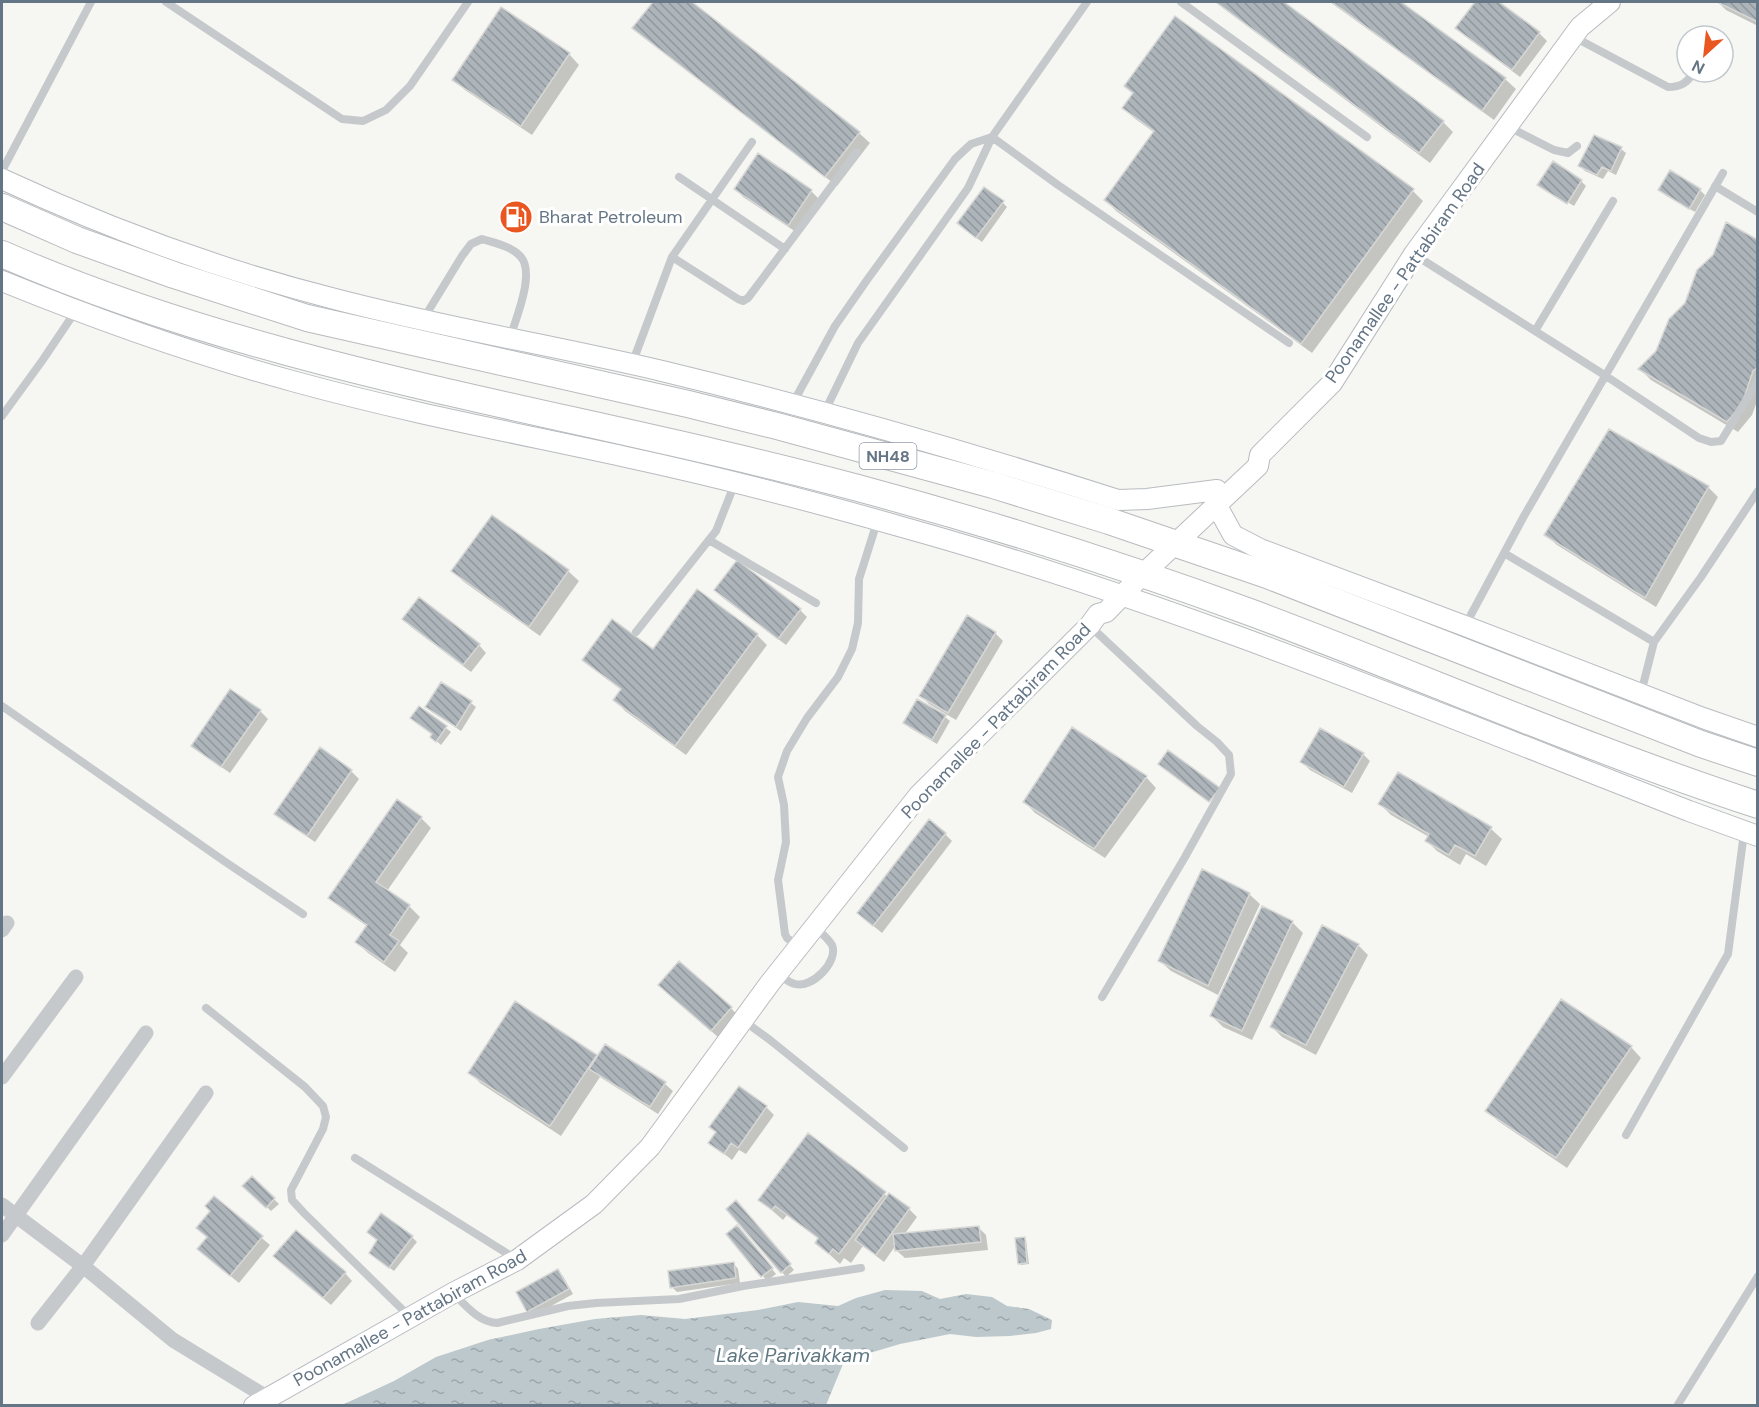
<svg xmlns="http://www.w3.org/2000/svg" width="1759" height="1407" viewBox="0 0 1759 1407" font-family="'DM Sans',sans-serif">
<defs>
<pattern id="water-ripples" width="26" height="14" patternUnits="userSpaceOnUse" patternTransform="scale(1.5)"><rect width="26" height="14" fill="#bdc8cc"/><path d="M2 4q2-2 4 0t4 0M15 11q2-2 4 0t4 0" fill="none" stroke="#9da7ab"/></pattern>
<pattern id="building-back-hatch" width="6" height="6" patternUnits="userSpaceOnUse" patternTransform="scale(1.5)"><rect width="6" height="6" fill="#adb4ba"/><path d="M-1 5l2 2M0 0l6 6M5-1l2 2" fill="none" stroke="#90979d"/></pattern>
</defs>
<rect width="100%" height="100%" fill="#f6f6f2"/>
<path fill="url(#water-ripples)" d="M885,1290L922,1291L940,1299L966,1294L992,1297L1007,1306L1029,1309L1052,1320L1051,1329L1036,1333L1010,1336L976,1337L950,1334L900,1344L863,1355L843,1364L826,1405H342L394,1381L436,1357L488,1340L539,1329L595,1319L641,1315L685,1319L758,1310L798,1302L838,1306L856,1298Z"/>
<path fill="#0003" d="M654,2H689L859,133L870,143L837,186L645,38L634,27Z
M1215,2H1282L1443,122L1453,132L1430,163Z
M1330,2H1399L1505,79L1516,89L1494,120Z
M1477,2H1497L1539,33L1547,41L1520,77L1465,36L1457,28Z
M1718,2H1758V26L1726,10Z
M569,54L579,65L532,135L465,90L454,80Z
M1124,107L1413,191L1423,201L1312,353L1116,211L1106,200L1155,133L1134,118Z
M1621,149L1626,153L1616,175L1608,171L1603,179L1585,171L1580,166Z
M1581,181L1586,186L1574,206L1539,185Z
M736,189L811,191L819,199L796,232L743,197Z
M1660,190H1700L1705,195L1695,212L1665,195Z
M1003,203L1007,207L982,242L963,228Z
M1758,242V399L1752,415L1738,432L1651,380L1640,369Z
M1708,487L1718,497L1656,607L1557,545L1546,535Z
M492,517L568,571L579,581L540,636L464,582L453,571Z
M716,590L800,610L807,617L786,645L723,598Z
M404,619L479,645L486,653L471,672L411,627Z
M995,633L1003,641L956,720L929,704L921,696Z
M757,635L767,645L686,755L625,711L615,700L622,690L595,670L584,660L653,651Z
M442,684L471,703L476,707L461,731L432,712L427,707Z
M260,711L268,719L230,773L201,753L193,745Z
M945,717L950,721L937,744L910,728L905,723Z
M446,728L451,732L441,745L432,737Z
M320,750L351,771L359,779L315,842L284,821L276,813Z
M1363,754L1370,761L1352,793L1310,770L1302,762Z
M1398,774L1491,829L1502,839L1486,866L1466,854L1460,865L1437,851L1427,841L1429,837L1391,815L1380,804Z
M1146,777L1156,788L1105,858L1035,813L1025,802Z
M421,818L431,828L387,891L409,906L420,917L400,945L408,953L395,972L368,953L357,942L368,927L341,908L330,898Z
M945,834L952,841L882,933L866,920Z
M1249,894L1260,904L1218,995L1171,971L1160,961Z
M1292,922L1303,933L1252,1040L1223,1027L1212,1016Z
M1358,945L1368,955L1316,1055L1282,1037L1271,1026Z
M668,993L731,1008L738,1016L719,1038Z
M606,1046L665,1084L673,1091L658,1114L600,1077L561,1136L480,1083L470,1072L596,1056L598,1058Z
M1631,1047L1641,1058L1567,1168L1498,1121L1487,1110Z
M766,1107L774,1115L746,1154L739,1150L732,1160L710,1143Z
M808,1135L888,1197L889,1195L909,1209L917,1217L904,1235L978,1227L986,1235L988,1250L905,1258L897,1251L896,1245L884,1262L863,1246L851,1263L844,1258L840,1264L817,1243L819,1239L787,1215L783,1220L760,1200Z
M252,1178L279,1204L271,1211L245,1186Z
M214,1198L270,1245L239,1283L207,1257Z
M741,1207L794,1270L786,1277L782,1272Z
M742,1232L776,1274L767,1281L729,1234Z
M412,1237L417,1242L394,1271L375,1257Z
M1024,1238L1026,1240L1029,1264L1021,1265L1019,1263Z
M283,1264L345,1273L352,1281L331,1305Z
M734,1264L738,1269L740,1283L677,1292L672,1287Z
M558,1271L563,1276L573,1294L533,1316L528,1311Z"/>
<path fill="url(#building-back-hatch)" stroke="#d7d8d5" stroke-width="1.5" d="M653,2H692L860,132L825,177L632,28Z
M1216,2H1284L1444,121L1419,153Z
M1332,2H1401L1506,78L1482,111Z
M1475,2H1499L1540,32L1512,70L1455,28Z
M1717,2H1758V22Z
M501,7L570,53L521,126L452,80Z
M1175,16L1414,189L1301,344L1104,200L1154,131L1122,108L1133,93L1124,86Z
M1594,135L1622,147L1611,171L1602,167L1597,175L1578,166Z
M758,153L812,190L788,226L734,189Z
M1553,161L1582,180L1567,204L1537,185Z
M1670,170L1701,189L1689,209L1658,190Z
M984,187L1004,201L976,238L957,223Z
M1726,222L1758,240V367L1753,371L1742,404L1727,422L1638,369L1656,351L1669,319L1685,303L1697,270L1713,255Z
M1609,429L1709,486L1645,598L1544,535Z
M492,515L569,570L529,627L451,571Z
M737,560L801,609L778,639L714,590Z
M697,589L758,634L675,746L613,700L621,689L582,660L612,619L653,649Z
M419,597L480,644L463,665L402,619Z
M967,615L996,632L948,713L919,696Z
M441,682L472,701L456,727L425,707Z
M230,689L261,710L221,767L191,746Z
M917,699L946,715L932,740L903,723Z
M419,706L447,726L436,742L430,737L432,734L410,718Z
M1072,727L1147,776L1094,849L1023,802Z
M1320,728L1364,753L1344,787L1300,762Z
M320,747L352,770L307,836L274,814Z
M1168,750L1220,788L1209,802L1158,764Z
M1398,772L1492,827L1475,856L1455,845L1449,855L1425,841L1429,834L1378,804Z
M397,799L422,817L376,882L410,905L390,935L399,941L384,962L355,942L367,925L328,898Z
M929,819L946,833L873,926L857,913Z
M1202,869L1250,893L1208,986L1158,961Z
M1262,906L1293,921L1242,1031L1210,1016Z
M1322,925L1359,944L1306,1045L1270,1027Z
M679,961L732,1007L711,1031L658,985Z
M1561,999L1632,1046L1556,1158L1485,1111Z
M515,1001L597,1055L550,1126L468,1073Z
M605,1044L666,1082L650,1107L589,1069Z
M739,1086L767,1106L738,1148L731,1143L724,1154L708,1143L716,1132L709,1127Z
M808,1133L886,1192L839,1254L833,1249L829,1254L815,1243L818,1238L775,1206L772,1210L758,1200Z
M252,1176L275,1198L266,1208L242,1186Z
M889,1193L910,1208L876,1255L855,1240Z
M214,1196L263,1236L230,1276L197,1249L207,1237L196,1228L210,1211L205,1206Z
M736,1200L791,1264L781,1273L726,1209Z
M381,1213L413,1236L389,1268L369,1253L377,1240L367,1232Z
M737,1225L773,1268L761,1277L726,1234Z
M979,1226L981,1242L895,1251L893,1234Z
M296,1230L346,1272L323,1298L273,1256Z
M1025,1237L1027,1263L1018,1264L1015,1238Z
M734,1262L736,1278L670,1288L668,1271Z
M558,1269L569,1289L527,1312L516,1292Z"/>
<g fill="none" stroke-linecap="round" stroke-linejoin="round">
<defs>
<path id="secondary" d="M2,179C107,228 218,269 331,298C440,327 552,345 662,371C816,408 968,452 1118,500L1147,499L1217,490
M2,281C98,320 196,355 296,382C405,412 516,433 626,457C719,477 811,501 902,527C1172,602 1430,710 1689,811L1758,836
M1217,506L1233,535L1260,549L1465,626L1703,718L1758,737
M254,1406L453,1293L517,1260L594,1204L650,1147L770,983L919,795L1090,625L1098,614L1106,612L1142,575L1258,466L1260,455L1332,383L1414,254L1580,27L1610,2"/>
<path id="highway" d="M2,207L77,240L174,275L307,318L688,404L777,426L993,485L1109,521L1267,575L1701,744L1758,763
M2,254C274,373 572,411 858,488C992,524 1125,566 1255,614C1423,677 1587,749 1758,805"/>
</defs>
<use href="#secondary" stroke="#b8bcc1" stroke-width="22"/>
<use href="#highway" stroke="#b8bbbe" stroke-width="28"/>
<path stroke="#c6c9cc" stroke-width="8" d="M166,2L342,119L363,121L386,110L410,86L468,2
M1181,2L1367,137
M1574,37L1668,87C1681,87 1687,83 1694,72
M1509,127L1554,150L1568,153L1577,146
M992,137L1058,185L1289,343
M2,171L91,2
M679,177L785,249
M1715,186L1758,212
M1415,255L1606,376L1699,438L1711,442L1721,441L1758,381
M672,257L752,142
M424,318L462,256L471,244L482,239C494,243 511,246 520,256C536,272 516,318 510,338
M1535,331L1613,201
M632,364L672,257L738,299L743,301L748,298L857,152
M793,403L835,326L867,280L955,159L971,144L992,137
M825,411L858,343L968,188L992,137L1087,2
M2,416L42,361L75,312
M709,540L816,603
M1504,553L1654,642
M1466,624L1524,516L1723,173
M1090,626L1197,726L1217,742L1229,755L1231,774L1185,857L1102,997
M636,632L716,531L735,483
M1641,693L1654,642L1701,577L1758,491
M2,706L224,861L303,914
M798,946L787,938L785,934L778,880L786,842L784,805L778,777L787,751L807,718L838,677L852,649L858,623L859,579L877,522
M779,974C784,978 789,983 795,984C812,989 839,961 832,945C828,938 821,933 816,928
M206,1008L305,1087L323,1106L326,1117L323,1129L291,1190L292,1200L304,1213L409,1316
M744,1021L770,1040L904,1148
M1626,1135L1728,954L1744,833
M355,1158L516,1259
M454,1294C466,1306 479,1322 497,1323L568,1306L596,1303L679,1299L743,1286L861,1268
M1677,1406L1758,1276"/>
<path stroke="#c6c9cc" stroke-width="15" d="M2,930L7,923
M2,1077L76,977
M2,1205L83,1266L173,1340L268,1398
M2,1235L146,1033
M38,1323L83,1266L206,1093"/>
<use href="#secondary" stroke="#fff" stroke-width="20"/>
<use href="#highway" stroke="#fff" stroke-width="26"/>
</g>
<defs>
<symbol id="fuel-disc" viewBox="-11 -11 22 22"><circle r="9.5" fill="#e95620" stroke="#fff"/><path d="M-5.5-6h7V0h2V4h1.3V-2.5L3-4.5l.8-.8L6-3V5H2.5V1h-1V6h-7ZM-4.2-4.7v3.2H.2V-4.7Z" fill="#fff"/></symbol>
</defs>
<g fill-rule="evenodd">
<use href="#fuel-disc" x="497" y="198" width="38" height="38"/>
</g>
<g text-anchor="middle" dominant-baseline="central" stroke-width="6" stroke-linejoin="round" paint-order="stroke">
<rect fill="#fff" stroke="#929eaa" stroke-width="1.5" x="859.5" y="443" width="57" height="26" rx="4.5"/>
<g font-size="16" font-weight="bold" fill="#647585">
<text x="888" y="456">NH48</text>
</g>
<g font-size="18" fill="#647585" stroke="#fff" text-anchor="start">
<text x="539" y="217">Bharat Petroleum</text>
</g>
<g font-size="18" fill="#647585" stroke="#fff">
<text transform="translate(1405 273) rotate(-55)">Poonamallee - Pattabiram Road</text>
<text transform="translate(996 721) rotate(-46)">Poonamallee - Pattabiram Road</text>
<text transform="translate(410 1318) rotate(-29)">Poonamallee - Pattabiram Road</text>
</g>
<g font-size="20" font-style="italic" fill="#5f7781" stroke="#fff">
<text x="793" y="1355">Lake Parivakkam</text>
</g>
</g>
<rect width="1759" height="1407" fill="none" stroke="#647585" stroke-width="6"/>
<g transform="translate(1705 54) rotate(207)"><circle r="28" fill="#ffffff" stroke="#c1c8ce" stroke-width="1.5"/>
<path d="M0-4.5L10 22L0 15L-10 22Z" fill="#e95620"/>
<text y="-9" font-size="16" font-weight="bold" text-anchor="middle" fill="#647585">N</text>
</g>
</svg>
